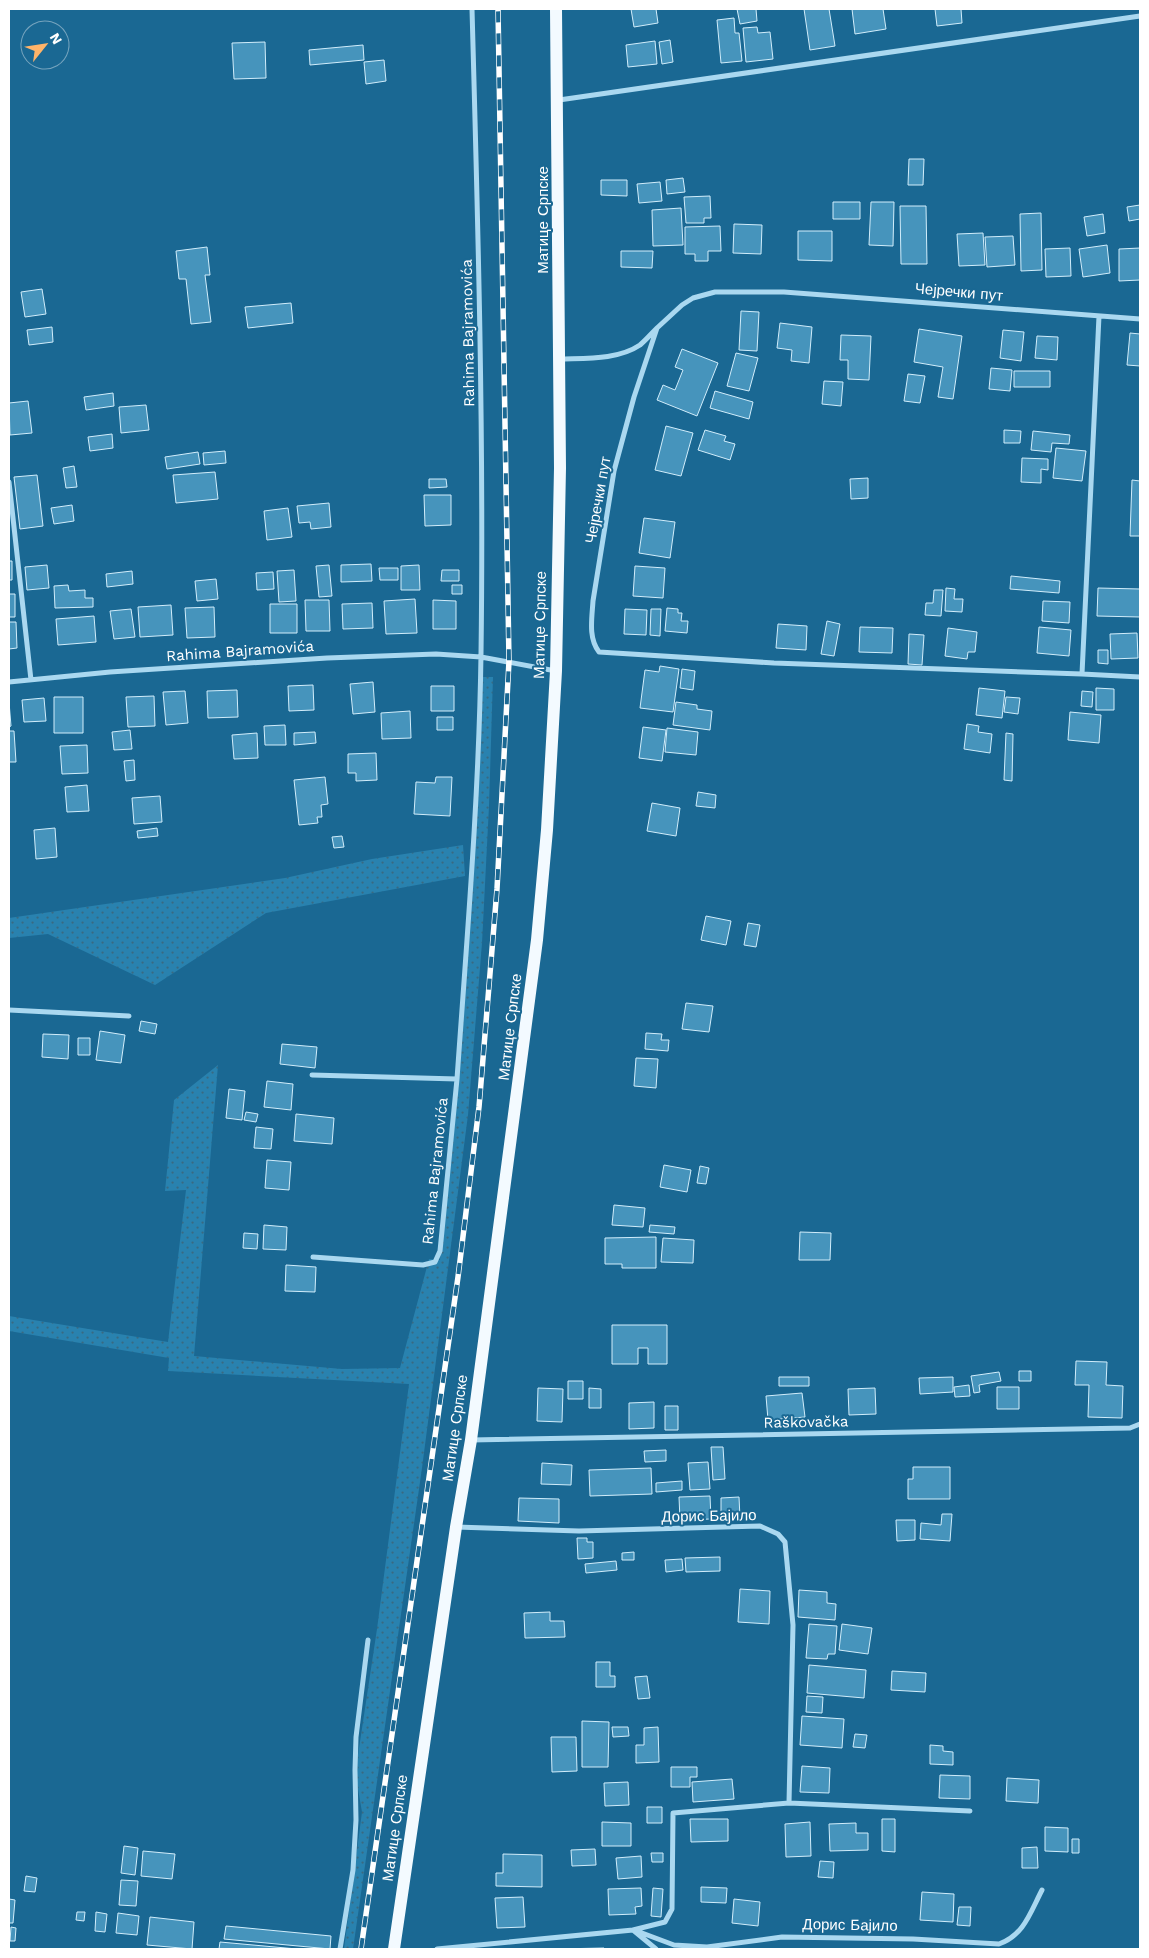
<svg xmlns="http://www.w3.org/2000/svg" width="1149" height="1958" viewBox="0 0 1149 1958" font-family="'Work Sans',sans-serif">
<defs>
<pattern id="grass-dots" width="8" height="8" patternUnits="userSpaceOnUse" patternTransform="scale(1.25)"><rect width="8" height="8" fill="#2982af"/><path d="M2 2h.1M6 6h.1" fill="none" stroke="#396a82" stroke-width="1.8" stroke-linecap="round"/></pattern>
</defs>
<rect width="100%" height="100%" fill="#1a6893"/>
<path fill="url(#grass-dots)" d="M479,677H493L489,806L482,943L468,1115L422,1468L353,1949H344L362,1812L357,1783L358,1755L377,1629L409,1384L168,1371L169,1358L9,1331V1316L168,1342L186,1190L165,1191L174,1100L218,1065L194,1356L342,1369L400,1368L429,1259L440,1260L473,877Z
M463,845L465,876L266,913L155,985L48,934L9,938V918L285,878L372,859Z"/>
<path fill="#4694bc" stroke="#d1edfb" d="M631,9H656L658,23L634,27Z
M737,9H756L757,21L740,24Z
M804,9H829L835,46L810,50Z
M852,9H883L886,29L855,34Z
M935,9H961L962,23L937,26Z
M734,18L735,33H739L742,61L721,63L717,20Z
M757,27L758,33L770,32L773,59L746,62L743,28Z
M670,40L673,62L662,64L659,42Z
M655,41L657,64L628,67L626,45Z
M265,42L266,78L234,79L232,43Z
M363,45L364,60L310,65L309,50Z
M384,60L386,81L366,84L364,62Z
M909,159H924L923,185H908Z
M683,178L685,192L667,194L666,180Z
M601,180H627V196L601,195Z
M660,182L662,201L639,203L637,184Z
M710,196L711,218H704V223H686L684,197Z
M833,202H860V219H833Z
M871,202H894L893,246L869,245Z
M1140,205V219L1129,221L1127,207Z
M900,206H926L927,264H901Z
M681,208L683,245L653,246L652,210Z
M1041,213L1042,270L1021,271L1020,214Z
M1103,214L1105,233L1087,236L1084,217Z
M734,224L762,225L761,254L733,253Z
M720,226L721,251H708V261H695V254H685V227Z
M798,231H832V261L798,260Z
M983,233L985,265L959,266L957,234Z
M1013,236L1015,265L987,267L985,237Z
M1107,245L1110,273L1083,277L1079,249Z
M207,247L210,275H205L211,322L191,324L186,279H179L176,251Z
M1070,248L1071,276L1046,277L1045,249Z
M1140,248V280L1119,281V249Z
M621,251H653L652,268L621,267Z
M42,289L46,314L25,317L21,292Z
M291,303L293,323L248,328L245,307Z
M741,311L759,312L757,351L739,350Z
M780,323L812,327L809,363L791,361L792,350L777,348Z
M52,327L53,342L29,345L27,330Z
M919,329L962,336L953,399L938,397L943,367L914,362Z
M1003,330L1024,332L1021,361L1000,358Z
M1130,333L1140,334V366L1127,365Z
M841,335L871,336L869,380L848,379V360H840Z
M1037,336L1058,337L1057,360L1035,358Z
M682,349L718,363L697,416L657,400L663,385L675,390L683,370L675,367Z
M736,353L758,358L749,391L727,386Z
M991,368L1012,370L1010,391L989,389Z
M1014,371H1050V387H1014Z
M908,374L925,376L920,403L904,401Z
M824,381L843,382L841,406L822,404Z
M715,391L753,402L749,419L710,408Z
M113,393L114,406L86,410L84,397Z
M28,401L32,433L10,435L9,403Z
M146,405L149,430L121,433L119,407Z
M666,426L693,433L681,476L655,470Z
M705,430L726,436L724,441L735,444L730,460L698,450Z
M1004,430L1021,431L1020,443H1004Z
M1033,431L1070,435L1069,444L1052,443L1051,452L1031,450Z
M112,434L113,448L90,451L88,437Z
M1056,448L1086,451L1082,481L1053,478Z
M225,451L226,463L204,465L203,453Z
M198,452L200,464L167,469L165,457Z
M1022,458L1048,459V470L1041,469V483L1021,482Z
M74,466L77,487L66,488L63,468Z
M215,472L218,499L176,503L173,475Z
M37,475L43,526L20,529L14,477Z
M868,478V498L851,499L850,479Z
M429,479H446L447,487L429,488Z
M1132,480L1140,481V536H1130Z
M424,495H451V525L425,526Z
M329,503L331,527L311,529L310,522L299,523L297,506Z
M72,505L74,521L54,524L51,508Z
M288,508L292,537L267,540L264,511Z
M644,518L675,522L670,558L639,553Z
M9,561H12V580H9Z
M371,564L372,581L341,582V565Z
M47,565L49,588L27,590L25,567Z
M329,565L332,596L319,597L316,566Z
M419,565L420,590H401V566Z
M635,566L665,568L663,598L633,596Z
M379,568H398V580H380Z
M294,570L296,601L279,602L277,571Z
M442,570H459V581H441Z
M132,571L133,584L107,587L106,574Z
M273,572L274,589L257,590L256,573Z
M1011,576L1060,581L1059,593L1010,589Z
M216,579L218,599L197,601L195,581Z
M68,585L69,591L85,590V598H93V607L55,608L54,586Z
M452,585H462V594H452Z
M946,588L955,589L954,599H963L962,612L945,611Z
M1098,588L1140,589V617L1097,616Z
M934,590H943L941,616L925,615L926,603H933Z
M9,594H15V617H9Z
M415,599L417,633L386,634L384,601Z
M305,600H329L330,631H306Z
M433,600L456,601V629H433Z
M1043,601L1070,602L1069,623L1042,621Z
M372,603L373,628L343,629L342,604Z
M270,604H297V633H270Z
M171,605L173,635L140,637L138,607Z
M214,607L215,637L187,638L185,608Z
M667,608L678,609V613H682L681,621H688L687,633L665,631Z
M131,609L135,637L114,639L110,611Z
M625,609L647,610L646,635L624,634Z
M651,609H661L660,636L650,635Z
M94,616L96,642L58,645L56,619Z
M827,621L840,624L834,656L821,654Z
M9,622H16L17,648L9,649Z
M778,624L807,626L806,650L776,648Z
M860,627L893,628L892,653L859,652Z
M1039,627L1071,630L1069,656L1037,653Z
M948,628L977,632L975,652H968L967,659L945,656Z
M1137,633L1138,658L1111,659L1110,634Z
M909,634L924,635L922,665L908,664Z
M1098,650H1108V664L1098,663Z
M660,666L679,669L673,712L640,708L645,670L659,672Z
M682,669L695,671L693,690L680,688Z
M373,682L375,712L353,714L350,684Z
M313,685L314,710L289,711L288,686Z
M431,686H454V711H431Z
M979,688L1005,691L1002,718L976,715Z
M1096,688L1114,689V710H1096Z
M237,690L238,717L208,718L207,691Z
M185,691L188,723L166,725L163,692Z
M1082,691L1093,692L1092,707L1081,706Z
M154,696L155,726L128,727L126,697Z
M54,697H83V733H54Z
M1006,697L1020,698L1018,714L1004,712Z
M44,698L46,721L24,722L22,700Z
M9,702L11,726L9,727Z
M676,702L697,705V709L712,711L710,730L673,725Z
M410,711L411,738L382,739L381,713Z
M1070,712L1101,715L1099,743L1068,740Z
M437,717H453V730H437Z
M967,724L979,726L978,732L992,734L990,753L964,749Z
M285,725L286,745H265L264,726Z
M643,727L666,730L662,761L639,758Z
M667,728L698,732L696,755L665,752Z
M130,730L132,749L114,750L112,732Z
M9,731H14L16,762H9Z
M315,732L316,743L294,745V733Z
M257,733L258,758L234,759L232,735Z
M1006,733L1013,734L1012,781L1004,780Z
M87,745L88,773L62,774L60,746Z
M376,753L377,780L356,781V773H348V754Z
M134,760L135,780L126,781L124,761Z
M325,777L328,804L321,805L322,817H317L318,823L299,825L294,780Z
M436,777H452L450,816L414,814L416,782L435,783Z
M87,785L89,811L67,812L65,787Z
M698,792L716,795L715,808L696,806Z
M160,796L162,822L134,824L132,798Z
M652,803L680,808L676,836L647,831Z
M55,828L57,857L36,859L34,830Z
M157,828L158,836L138,838L137,831Z
M342,836L344,847L334,848L332,837Z
M706,916L731,921L726,945L701,940Z
M748,923L760,925L756,947L744,945Z
M686,1003L713,1006L709,1032L682,1029Z
M141,1021L157,1024L155,1034L139,1031Z
M100,1031L125,1035L121,1063L96,1060Z
M646,1033L662,1034L661,1040H669L668,1051L645,1049Z
M43,1034L69,1035L68,1059L42,1057Z
M78,1038H90V1055H78Z
M282,1044L317,1047L315,1068L280,1064Z
M636,1058L658,1059L656,1088L634,1086Z
M267,1081L293,1084L291,1110L264,1107Z
M229,1089L245,1091L242,1120L226,1118Z
M246,1112L258,1114L256,1122L244,1120Z
M296,1114L334,1118L332,1144L294,1141Z
M256,1127L273,1129L271,1149L254,1148Z
M267,1160L291,1162L289,1190L265,1188Z
M664,1165L691,1170L687,1192L660,1187Z
M700,1166L709,1168L706,1184L697,1183Z
M614,1205L645,1208L643,1227L612,1225Z
M264,1225L287,1227L286,1250L263,1249Z
M650,1225L675,1227L674,1234L649,1232Z
M800,1232L831,1233L830,1260H799Z
M244,1233L258,1234L257,1249L243,1248Z
M656,1237V1268H622V1264H605V1238Z
M663,1238L694,1240L693,1263L661,1262Z
M286,1265L316,1267L315,1292L285,1291Z
M612,1325H667V1364H648V1348H638V1364H612Z
M1076,1361L1107,1362L1106,1385L1123,1386L1122,1418L1088,1417L1089,1385H1075Z
M1019,1371H1031V1381H1019Z
M999,1372L1001,1381L979,1385L980,1392L974,1393L971,1376Z
M779,1377H809V1386H779Z
M953,1377V1392L920,1394L919,1378Z
M568,1381H583V1399H568Z
M969,1385L970,1396L955,1397L954,1387Z
M997,1387H1019V1409H997Z
M538,1388L563,1389L562,1422L537,1421Z
M589,1388L601,1389V1408H589Z
M875,1388L876,1414L849,1415L848,1389Z
M802,1393L805,1417L768,1420L766,1396Z
M654,1402V1428L629,1429V1403Z
M665,1406H678V1430H665Z
M711,1447H723L725,1479L713,1480Z
M666,1450V1461L645,1462L644,1451Z
M708,1462L710,1489L690,1490L688,1463Z
M542,1463L572,1465L571,1485L541,1484Z
M913,1467H950V1499H908V1479H913Z
M651,1468L652,1494L590,1496L589,1470Z
M682,1481V1490L656,1492V1483Z
M710,1496L711,1519L680,1520L679,1497Z
M739,1497L740,1518H721V1498Z
M519,1498L559,1499V1523L518,1521Z
M942,1514H952L950,1541L920,1539L921,1523L941,1525Z
M896,1520H915V1540L897,1541Z
M577,1538H587V1542H593V1558L578,1559Z
M634,1552V1560H622V1553Z
M720,1557V1571L686,1572L685,1558Z
M682,1559L683,1570L666,1572L665,1560Z
M616,1561L617,1570L586,1573L585,1564Z
M740,1589L770,1591L769,1624L738,1622Z
M799,1590L827,1592V1603L836,1604L835,1620L798,1617Z
M550,1612V1621H564L565,1637L525,1638L524,1613Z
M809,1624L837,1626L835,1654H828L827,1659L806,1658Z
M842,1624L872,1628L868,1654L839,1650Z
M596,1662H610V1676H615V1687H596Z
M809,1665L866,1670L864,1698L807,1693Z
M892,1671L926,1673L925,1692L891,1690Z
M647,1676L650,1698L638,1699L635,1677Z
M807,1696L823,1697L822,1713L806,1712Z
M802,1716L844,1719L842,1748L800,1745Z
M582,1721L609,1722L608,1767H582Z
M612,1727H628L629,1736L613,1737Z
M658,1727L659,1762L636,1763V1745H644V1728Z
M855,1734L867,1735L865,1748L853,1747Z
M551,1737H576L577,1771L552,1772Z
M930,1745L943,1746V1751L953,1752V1765L930,1764Z
M802,1766L830,1768L829,1793L800,1792Z
M671,1767H697V1777H690V1787H671Z
M940,1775L970,1776V1799L939,1798Z
M1007,1778L1039,1780L1038,1803L1006,1801Z
M732,1779L734,1799L693,1802L692,1782Z
M628,1782L629,1805L605,1806L604,1783Z
M647,1807H662V1823H647Z
M690,1819H728V1841L691,1842Z
M882,1819H895V1852L882,1851Z
M602,1822L631,1823V1846H602Z
M810,1822L811,1856L786,1857L785,1824Z
M856,1823V1833H868V1850L830,1851L829,1824Z
M1045,1827L1068,1828V1852L1045,1851Z
M1072,1839H1079V1853H1072Z
M124,1846L138,1848L135,1875L121,1873Z
M1037,1847L1038,1868H1022V1848Z
M595,1849L596,1865L572,1866L571,1850Z
M143,1851L175,1854L172,1879L141,1876Z
M651,1853H663V1862H652Z
M503,1854L542,1855V1887L496,1886V1873H503Z
M641,1856L642,1877L618,1879L616,1858Z
M820,1861L834,1862L833,1878L818,1877Z
M26,1876L37,1878L35,1892L24,1891Z
M121,1880L138,1881L136,1906L119,1905Z
M701,1887L727,1888L726,1903L701,1902Z
M641,1888L642,1906L635,1907L636,1914L609,1915L608,1889Z
M653,1888L663,1889L661,1917L651,1916Z
M922,1892L954,1894L953,1922L920,1920Z
M523,1897L525,1927L497,1928L495,1898Z
M9,1899L15,1900L13,1923H9Z
M734,1899L760,1902L758,1926L732,1923Z
M959,1907H971L970,1926L957,1925Z
M77,1912H85L84,1921L76,1920Z
M96,1912L107,1914L105,1932L95,1931Z
M118,1913L139,1916L137,1935L116,1933Z
M150,1917L194,1922L192,1949L147,1945Z
M226,1926L331,1936L330,1949L224,1939Z
M11,1927L16,1928L15,1941H10Z
M220,1942L297,1949H219Z
M604,1948V1949H557Z"/>
<g fill="none" stroke-linecap="round" stroke-linejoin="round">
<path stroke="#aad8f0" stroke-width="5" d="M559,100L1140,16
M1099,316L1082,674L774,663L599,652C588,638 592,618 593,601L614,471L634,397L657,328L682,305L693,298L715,292H784L1140,319
M560,359C585,358 618,360 640,345C646,340 651,334 657,328
M9,482L31,680
M1082,674L1140,677
M9,682L110,672L327,658L436,654L481,657L556,671
M9,1010L129,1016
M312,1075L457,1079C467,937 479,796 481,654C484,439 478,224 472,9
M313,1257L423,1265L435,1262L440,1251L457,1079
M471,1440L1130,1428L1140,1424
M456,1527L579,1531L760,1526L778,1534L785,1542L793,1625L789,1803
M633,1930L665,1922L672,1909L673,1813L789,1803L970,1811
M634,1930L674,1945L707,1947L782,1937L913,1939L999,1944C1024,1935 1030,1913 1042,1890
M340,1949L353,1870L356,1820L355,1770L356,1737L368,1640
M437,1949L633,1930L656,1949"/>
<path stroke="#f3faff" stroke-width="12" d="M394,1949L456,1527L471,1440L537,940L547,830L556,671L560,468L556,9"/>
<defs>
<path id="rail" d="M361,1949L458,1277L479,1107L497,889L509,661L498,9"/>
</defs>
<use href="#rail" stroke="#fff" stroke-width="5.5"/>
<use href="#rail" stroke="#1a6893" stroke-width="4" stroke-dasharray="11" stroke-linecap="butt"/>
</g>
<g text-anchor="middle" dominant-baseline="central" stroke-width="4" stroke-linejoin="round" paint-order="stroke">
<g font-size="15" fill="#fff" stroke="#1a6893">
<text transform="translate(543 220) rotate(-90)">Матице Српске</text>
<text transform="translate(959 292) rotate(5)">Чејречки пут</text>
<text transform="translate(468 333) rotate(-91)">Rahima Bajramovića</text>
<text transform="translate(598 500) rotate(-80)">Чејречки пут</text>
<text transform="translate(540 625) rotate(-89)">Матице Српске</text>
<text transform="translate(240 651) rotate(-4)">Rahima Bajramovića</text>
<text transform="translate(510 1027) rotate(-83)">Матице Српске</text>
<text transform="translate(435 1171) rotate(-84)">Rahima Bajramovića</text>
<text transform="translate(806 1422) rotate(-1)">Raškovačka</text>
<text transform="translate(455 1428) rotate(-82)">Матице Српске</text>
<text transform="translate(709 1516) rotate(-1)">Дорис Бајило</text>
<text transform="translate(395 1828) rotate(-82)">Матице Српске</text>
<text transform="translate(850 1925) rotate(1)">Дорис Бајило</text>
</g>
</g>
<rect width="1149" height="1958" fill="none" stroke="#ffffff" stroke-width="20"/>
<g transform="translate(45 45) rotate(60)"><circle r="24" fill="#1a6893" stroke="#76a4be"/>
<path d="M0-4L9 19L0 12L-9 19Z" fill="#ffb469"/>
<text y="-8" font-size="14" font-weight="bold" text-anchor="middle" fill="#ffffff">N</text>
</g>
</svg>
